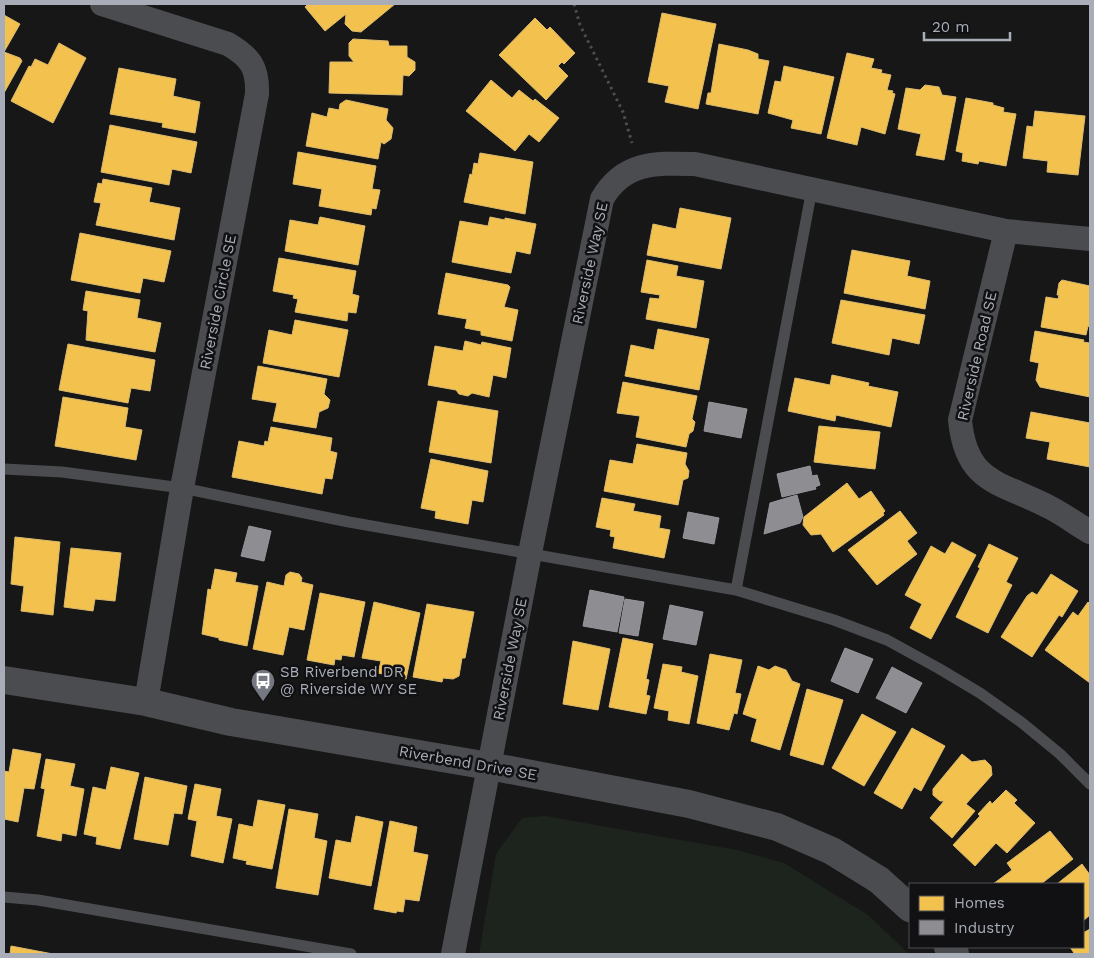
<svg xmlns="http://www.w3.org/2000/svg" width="1094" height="958" viewBox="0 0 1094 958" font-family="'Work Sans',sans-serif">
<rect width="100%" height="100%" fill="#171717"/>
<path fill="#1d241e" d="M545,816L737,850L784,863L868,915L909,954H479L496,854L522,818Z"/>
<path fill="#f2c14e" stroke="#dcbb6e" d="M308,4H395L361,32L352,31L345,24L346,14L325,31L305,7Z
M662,13L716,24L698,109L665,102L669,86L648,82Z
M4,15L20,24L4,52L20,58L22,61L4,93Z
M535,18L547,30L550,27L575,53L564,64L562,62L558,66L568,76L546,100L499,55Z
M353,39L388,41L389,46H407V57L415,62V70L409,76L403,75L402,95L329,93L330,62H354L349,56V43Z
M59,43L86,58L53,123L11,101L29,66L31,67L35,59L48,65Z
M719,44L748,50L758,54V59L769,61L758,114L706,104L708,93H711Z
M847,53L874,59L871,68L882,70L881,73L891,75L887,90L893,91L892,93L895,94L885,134L861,127L857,145L827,138Z
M784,66L834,77L821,134L791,128L793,120L768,113L775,81L781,82Z
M119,68L176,79L173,96L200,102L195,133L162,127L163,123L110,114Z
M491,80L512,98L519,90L533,101L535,99L559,118L539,142L529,134L515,151L466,111Z
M925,85L939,87L942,95L956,97L944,160L916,155L921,134L898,129L906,88L920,90Z
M966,98L993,103V105L1004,108L1003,112L1016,114L1006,166L979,161L978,164L962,161L963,153L956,151Z
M346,100L388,109L386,120L393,128L391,139L384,144L381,142L378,159L306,146L312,113L327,117L329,108L339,110L340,104Z
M1035,111L1085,116L1078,175L1047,172L1048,161L1023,158L1027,126L1033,127Z
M110,125L197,142L191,173L172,169L169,185L101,172Z
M298,152L376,166L372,189L380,190L376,209L372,208L371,215L319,206L322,189L293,184Z
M480,153L533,162L525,214L464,202L470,174L472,175L474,163L478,164Z
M103,179L152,188L149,202L180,208L174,240L96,225L101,203L94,202L98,183L102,184Z
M680,208L731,218L721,269L647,255L653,224L676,229Z
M320,217L365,226L358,265L285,251L290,220L318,225Z
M490,217L505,220V218L536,224L530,254L516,251L511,273L452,262L460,221L488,226Z
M80,233L171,251L164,282L143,278L140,293L71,280Z
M852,250L910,261L907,276L930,281L925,309L844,293Z
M279,258L356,271L352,294L359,296L356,313L348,312L347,321L295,312L298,299L293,298L294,295L273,291Z
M647,260L678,266L676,276L704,281L696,328L646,319L650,298L659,299L660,295L641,292Z
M446,273L508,285L510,287L504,307L518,310L512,341L481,335V331L465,328L467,319L438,314Z
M1062,280L1090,286V327L1088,326L1086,335L1041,327L1046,297L1058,299L1059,295H1057L1059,283Z
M86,291L140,300L137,318L161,323L155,352L86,340L88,311L83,310Z
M841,300L925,315L919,344L892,338L889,355L832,343Z
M295,320L348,330L339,377L263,363L269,330L292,335Z
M658,329L709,339L699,390L625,376L631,345L654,350Z
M1035,331L1084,340L1083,342L1090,343V397L1040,387L1036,380L1039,363L1030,361Z
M465,341L481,345L482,342L511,348L506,378L493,375L489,397L472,393L468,396L459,394L456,390L428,385L435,346L463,351Z
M68,344L155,360L150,391L131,388L128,403L59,390Z
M258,366L327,379L324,394L330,400L328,408L319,412L316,428L273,421L277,403L252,399Z
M832,375L869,383L868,386L898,392L891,427L836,415L835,421L788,411L795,378L830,385Z
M623,382L697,396L692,419L695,422L693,431L689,434L686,447L636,437L640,416L617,413Z
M63,397L128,408L125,427L142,430L136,460L55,446Z
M438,401L498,411L491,463L429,452Z
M1031,412L1090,423V467L1047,459L1050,442L1026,438Z
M819,426L880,432L875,469L814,462Z
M271,427L332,438L330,451L337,453L332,479L325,478L322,494L232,477L239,441L264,446L265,441L268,442Z
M637,444L687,453L685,464L689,471L688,478L683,480L678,505L604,491L610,460L633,464Z
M431,459L488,471L483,502L472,500L468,524L435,518L436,511L421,508Z
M847,483L859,499L871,491L885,511L883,513L884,515L833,552L821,534L811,535L803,525L804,517Z
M602,498L635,504L633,511L661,516L659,528L670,530L664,558L613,548L615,537L610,536L611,530L596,527Z
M900,511L917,533L907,541L917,554L877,585L848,550Z
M15,537L60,542L53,615L21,611L24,586L11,584Z
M952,542L976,555L931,639L910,628L922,604L905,595L931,546L945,554Z
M989,544L1018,558L1006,582L1012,585L988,633L956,617L980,568L978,567Z
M71,548L121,553L115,601L95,599L93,611L64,607Z
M215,569L237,573L235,582L258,586L247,646L219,640V638L202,634L208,589L211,590Z
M290,572L299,574L302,578L301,582L313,585L304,630L289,627L283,655L253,649L267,582L284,586L286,575Z
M1051,574L1078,591L1062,617L1059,615L1032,657L1001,637L1027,596L1032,592L1037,595Z
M320,593L365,602L354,657L342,655L341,660L335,659L334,665L307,660Z
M374,602L420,613L406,679L378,673L381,661L362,658Z
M1088,602L1090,604V683L1045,650L1073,612L1078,616Z
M427,604L474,612L465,658H462L459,676L453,679L443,678L442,682L413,677Z
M623,638L653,644L646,679L649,680L646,695L650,696L646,714L609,707Z
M573,641L610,649L598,710L563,704Z
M710,654L742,660L735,693L741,694L737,714L734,713L729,730L697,723Z
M663,664L682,667L681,672L698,676L689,724L668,720L669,711L654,708Z
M758,666L769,670L775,666L786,670L792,681L800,684L780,750L751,741L757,719L743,714Z
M807,689L843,700L823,765L790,755Z
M862,714L896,732L864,786L832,768Z
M912,728L945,746L921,791L914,787L902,809L874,793Z
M13,749L41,754L34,789L24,788L18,822L4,819V771L9,772Z
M962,754L972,762L985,760L991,766L992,775L966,804L975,811L952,838L930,818L944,801H940L933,795V789Z
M46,759L75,764L70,786L84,789L76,836L62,833L61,841L37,836L45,789L41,788Z
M111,767L139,773L120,849L96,844L97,837L84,834L93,787L106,790Z
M145,777L187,786L182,814L174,813L168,845L134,839Z
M195,784L221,789L216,816L232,819L223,863L191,856L197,821L188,819Z
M1006,790L1017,800L1014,803L1016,805L1035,823L1007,853L996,843L975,866L953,845L980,816L978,814L990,801L992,804Z
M258,800L285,805L272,869L246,864L247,861L233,858L239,824L253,827Z
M289,809L318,814L314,838L327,841L318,895L276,888Z
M356,816L383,822L371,886L329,878L336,840L351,843Z
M390,821L417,827L413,852L428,855L419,901L405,899L403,912L397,911L396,913L374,909Z
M1050,831L1073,859L1041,884H993L1012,870L1007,863Z
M1082,864L1090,875V915L1083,921V884H1057Z
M1090,929V954H1071L1074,953L1070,947H1083V933Z
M11,946L53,954H10Z"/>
<path fill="#8d8d92" stroke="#95979d" d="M709,402L747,409L741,438L704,431Z
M810,466L812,476L817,475L820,485L815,487L816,489L782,497L777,474Z
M797,495L803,517L800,523L764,534L770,503Z
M688,512L719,518L714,544L683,538Z
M249,526L271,531L264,561L241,556Z
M590,590L624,597L617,632L583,626Z
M625,599L644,602L638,636L619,633Z
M670,605L703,612L696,645L663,639Z
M845,648L873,659L858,693L831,681Z
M892,667L922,683L906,713L876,698Z"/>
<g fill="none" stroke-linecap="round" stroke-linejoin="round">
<path stroke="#4d4e52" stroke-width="3" stroke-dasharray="2.5 4" stroke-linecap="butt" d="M574,4L580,25L623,112L632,143"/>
<path stroke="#4b4c50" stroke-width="11" d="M4,469L62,472L182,488L349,522L736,590L834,620L887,640L938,668L980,693L1021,722L1060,754L1090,784
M736,590L812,189
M4,897L38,900L351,954"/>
<path stroke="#4b4c50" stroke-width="24" d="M102,4L228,44C250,57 258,67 257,94L182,488L146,702
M1006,231L960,420C966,484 1001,482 1047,506C1062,513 1076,524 1090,532
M453,954L530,553L602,199C624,161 656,163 695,164L1006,231L1090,239"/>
<path stroke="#4b4c50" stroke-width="28" d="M4,680L146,702L231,722L489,766L689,804L777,827L832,851L879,880L910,908
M948,947L955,954"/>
</g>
<defs>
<symbol id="bus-pin" viewBox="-11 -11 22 30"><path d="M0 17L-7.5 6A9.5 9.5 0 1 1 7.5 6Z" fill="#757880" stroke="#111113"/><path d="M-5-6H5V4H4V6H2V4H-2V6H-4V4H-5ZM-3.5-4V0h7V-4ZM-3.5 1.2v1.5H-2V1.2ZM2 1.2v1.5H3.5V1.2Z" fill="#fff"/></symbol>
</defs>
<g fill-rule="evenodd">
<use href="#bus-pin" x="249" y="667" width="28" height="38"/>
</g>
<g text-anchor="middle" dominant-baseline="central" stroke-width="5" stroke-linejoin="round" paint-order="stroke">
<g font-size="15" fill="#a8adb8" stroke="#111113">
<text transform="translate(590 263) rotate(-78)">Riverside Way SE</text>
<text transform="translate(218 302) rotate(-79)">Riverside Circle SE</text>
<text transform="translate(977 356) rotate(-77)">Riverside Road SE</text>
<text transform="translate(510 659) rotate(-79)">Riverside Way SE</text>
<text transform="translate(468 763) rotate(10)">Riverbend Drive SE</text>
</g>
<g font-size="15" fill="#a8adb8" stroke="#111113" text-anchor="start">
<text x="280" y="672">SB Riverbend DR<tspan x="280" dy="17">@ Riverside WY SE</tspan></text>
</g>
</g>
<rect width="1094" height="958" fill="none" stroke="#a8adb8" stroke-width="10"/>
<rect x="909" y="883" width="175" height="65" fill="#111113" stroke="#4d4f55"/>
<rect x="919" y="896" width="25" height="15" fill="#f2c14e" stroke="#4d4f55"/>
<text x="954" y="908" font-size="15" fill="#a8adb8">Homes</text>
<rect x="919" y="920" width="25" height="15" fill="#8d8d92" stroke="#4d4f55"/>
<text x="954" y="933" font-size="15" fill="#a8adb8">Industry</text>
<path d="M924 32v8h86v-8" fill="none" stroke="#a8adb8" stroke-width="2.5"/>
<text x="932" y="32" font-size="15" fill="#a8adb8" stroke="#111113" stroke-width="4" paint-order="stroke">20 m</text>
</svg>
